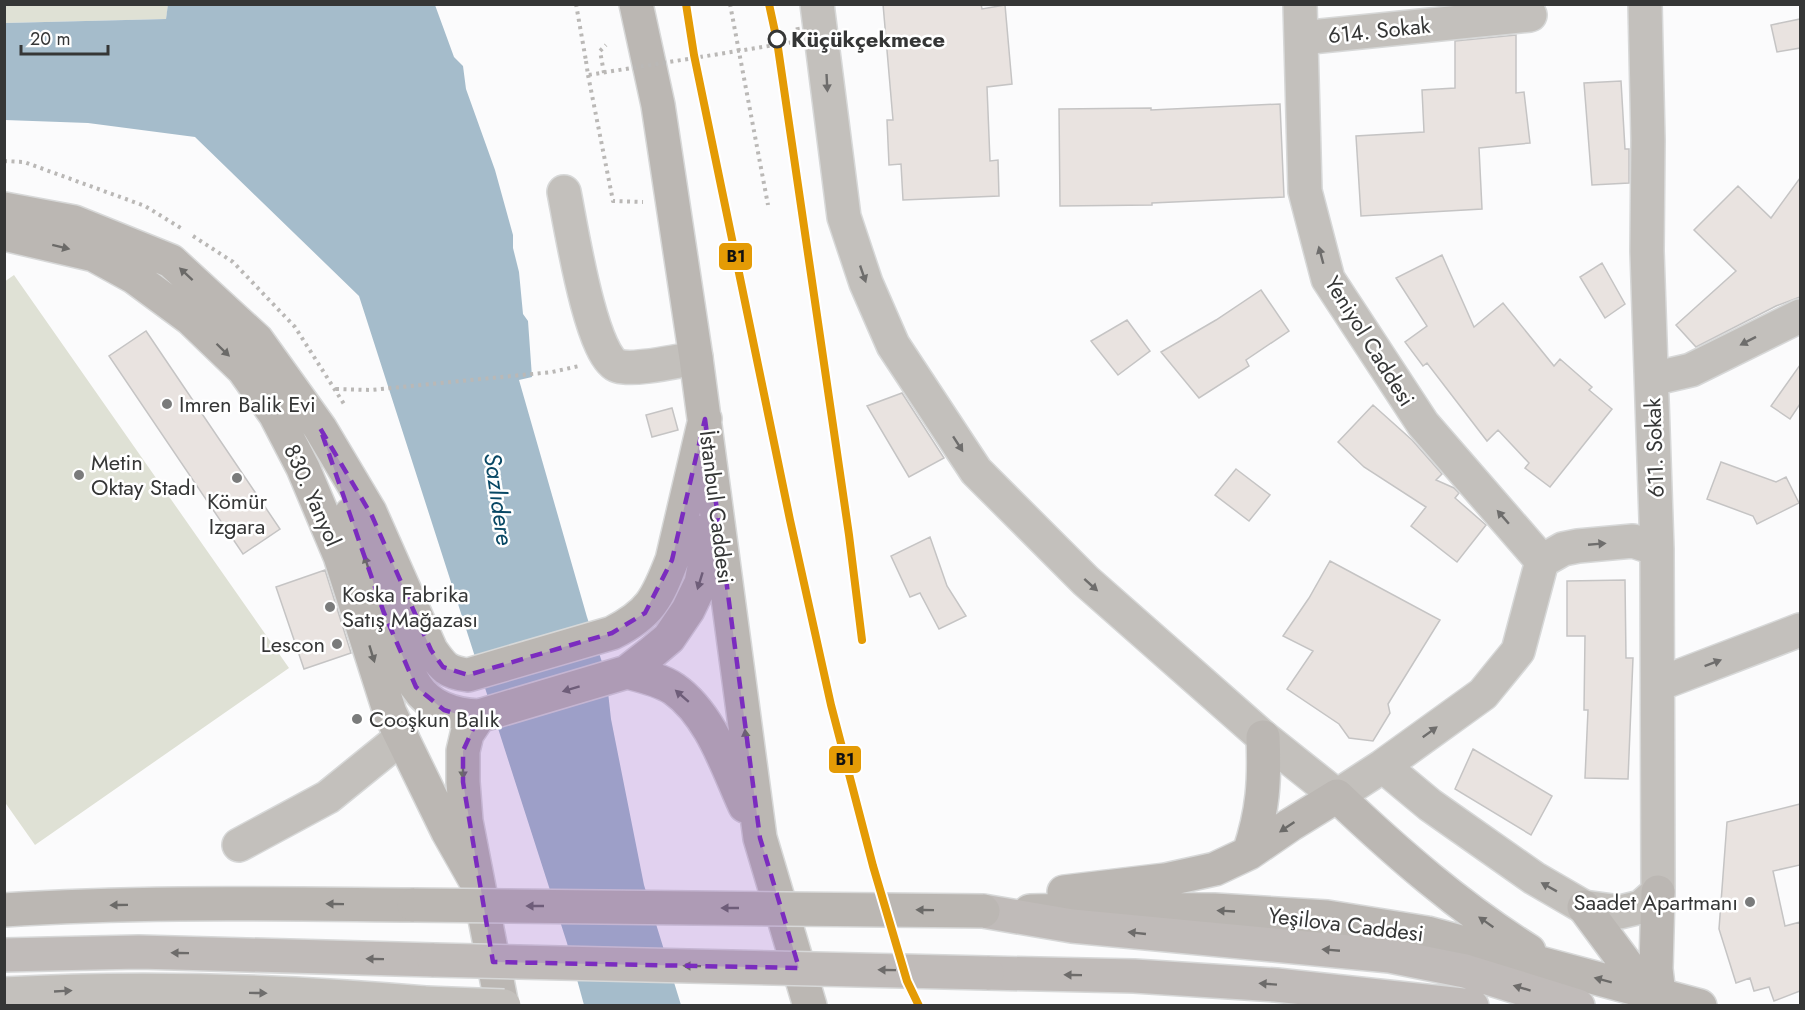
<svg xmlns="http://www.w3.org/2000/svg" width="1805" height="1010" viewBox="0 0 1805 1010" font-family="Jost,sans-serif">
<rect width="100%" height="100%" fill="#fbfbfc"/>
<path fill="#dfe1d5" d="M4,5H168L166,19L5,23Z
M14,275L289,668L35,845L4,801V282Z"/>
<path fill="#a5bccb" d="M168,4L435,5L454,57L463,66L466,89L495,170L513,235V248L519,272L523,314L528,321L532,377L519,380L587,617L606,674L611,719L644,885L681,1005H584L567,943L359,296L195,137L88,123L5,120V23L166,19Z"/>
<path fill="#e9e3e0" stroke="#c5c4c4" stroke-width="1.5" d="M883,4H981L982,9L1005,5L1012,84L987,87L990,161L998,160L999,196L903,200L901,164L889,165L887,120H893Z
M1800,19V48L1777,52L1771,25Z
M1516,35V93L1524,92L1530,143L1479,148L1482,209L1361,216L1356,136L1424,132L1422,90L1455,88V41Z
M1621,81L1625,149H1629V183L1592,185L1584,83Z
M1280,104L1284,197L1152,203V205L1060,206L1059,109L1151,108V110Z
M1800,178V297L1776,306L1696,347L1676,325L1736,271L1694,230L1738,186L1771,218Z
M1442,255L1474,327L1503,303L1554,366L1560,359L1592,387L1589,390L1612,409L1550,487L1525,468L1529,463L1498,430L1487,441L1427,363L1423,366L1405,342L1427,326L1396,278Z
M1602,263L1625,304L1605,318L1580,277Z
M1261,290L1289,331L1246,360L1249,366L1199,398L1161,352L1216,320Z
M1127,320L1150,351L1118,375L1091,341Z
M146,331L280,529L243,554L109,356Z
M1800,365V404L1790,419L1771,406Z
M902,393L944,458L909,477L867,406Z
M1373,405L1412,440L1442,474L1436,480L1454,488L1459,493L1455,498L1486,525L1457,562L1411,526L1426,507L1364,467L1338,442Z
M672,408L678,430L652,437L646,415Z
M1721,462L1776,482L1786,477L1799,503L1757,524L1753,516L1707,499Z
M1236,469L1270,495L1249,521L1215,495Z
M930,537L947,586L966,616L939,629L920,593L910,597L891,556Z
M1330,561L1440,620L1388,704L1390,713L1373,741L1349,738L1339,724L1287,689L1313,651L1283,636L1309,598Z
M325,570L351,653L304,669L276,587Z
M1625,580L1626,658H1633L1628,779L1585,778L1588,710H1584L1585,636H1567V581Z
M1473,749L1552,796L1531,835L1455,789Z
M1800,804V865L1773,871L1785,926L1800,922V991L1774,1001L1769,987L1754,991L1750,978L1736,983L1719,929L1727,822Z"/>
<g fill="none" stroke-linecap="round" stroke-linejoin="round">
<defs>
<path id="minor" d="M817,4L844,217L866,283L893,345L976,471L1086,581L1263,737L1337,796L1383,766L1483,694L1518,651L1542,561L1563,549L1578,546L1633,541L1657,549
M1300,4L1305,191L1328,279L1423,424L1542,561
M1301,38L1530,15
M564,192C570,221 591,358 618,366C635,371 677,361 696,358
M1652,379L1691,370L1800,316
M1659,684L1800,630
M1383,766L1430,805L1534,878L1584,907L1620,912L1641,907L1658,892L1657,549L1647,251L1648,140L1645,4
M239,845L328,797L402,737
M4,994C144,986 286,991 425,1003"/>
<path id="major" d="M636,4L658,105L696,358L760,838L810,1006
M4,209L74,222L171,261L257,340L320,428L370,512L431,650C443,667 446,672 468,675L612,633C650,614 657,599 672,560L705,419
M4,234L94,255L134,277L191,319L243,369L275,414L303,468L340,556L390,713L448,832L478,885
M351,514C366,559 380,605 399,648C404,660 408,675 416,686C430,708 456,715 479,716L627,672L650,654L669,638L688,610L701,583L707,552L706,531
M627,672C643,676 661,680 674,689C711,715 727,767 745,806
M479,716L467,734L463,751V782L466,821L502,1006
M1249,853C1263,811 1265,781 1263,737
M1064,892L1165,880L1215,869L1249,853L1290,825L1337,796C1397,853 1459,907 1529,951
M1658,892L1656,969L1659,995
M1584,907L1638,980L1655,992
M4,910C141,901 278,904 414,905
M1030,911L1115,909L1214,910L1327,917L1427,933L1700,1006"/>
<path id="highway" d="M983,911L1072,926L1390,956L1465,971L1578,1006
M4,955L139,952L434,960
M987,973L1134,976L1276,985L1472,1006"/>
</defs>
<use href="#minor" stroke="#d7d8d8" stroke-width="36"/>
<use href="#major" stroke="#d7d8d8" stroke-width="36"/>
<use href="#highway" stroke="#d7d8d8" stroke-width="36"/>
<path stroke="#bab8b6" stroke-width="4" stroke-dasharray="3 4.5" stroke-linecap="butt" d="M576,4L586,61
M730,4L768,205
M604,73L600,51L606,45
M588,75L613,201L643,202
M4,161L24,162L145,206L184,230
M193,236L233,262L295,327L344,404
M336,389L371,390L552,372L579,366"/>
<use href="#minor" stroke="#c3c0bc" stroke-width="33"/>
<use href="#major" stroke="#bbb7b3" stroke-width="33"/>
<use href="#highway" stroke="#c0bbb9" stroke-width="33"/>
<defs>
<path id="minor-bridge" d="M425,1003L504,1006"/>
<path id="major-bridge" d="M414,905L983,911"/>
<path id="highway-bridge" d="M434,960L987,973"/>
</defs>
<use href="#minor-bridge" stroke="#d7d8d8" stroke-width="36" stroke-linecap="butt"/>
<use href="#major-bridge" stroke="#d7d8d8" stroke-width="36" stroke-linecap="butt"/>
<use href="#highway-bridge" stroke="#d7d8d8" stroke-width="36" stroke-linecap="butt"/>
<path stroke="#bab8b6" stroke-width="4" stroke-dasharray="3 4.5" stroke-linecap="butt" d="M586,61L588,75L800,41L797,25"/>
<use href="#minor-bridge" stroke="#c3c0bc" stroke-width="33"/>
<use href="#major-bridge" stroke="#bbb7b3" stroke-width="33"/>
<use href="#highway-bridge" stroke="#c0bbb9" stroke-width="33"/>
<defs>
<path id="rail-1" d="M686,4L694,55L790,520L831,705L873,866L907,981L919,1006
M769,4L777,41L849,535L862,640"/>
</defs>
<use href="#rail-1" stroke="#fff" stroke-width="12"/>
<use href="#rail-1" stroke="#e49b05" stroke-width="8"/>
</g>
<defs><path id="oneway-solid" d="M-6-.8H1V-3.2L6.5 0L1 3.2V.8H-6Z" transform="scale(1.5)"/></defs>
<g fill="#6e6d6c">
<use href="#oneway-solid" transform="translate(827 83) rotate(87)"/>
<use href="#oneway-solid" transform="translate(1321 255) rotate(-105)"/>
<use href="#oneway-solid" transform="translate(863 274) rotate(71)"/>
<use href="#oneway-solid" transform="translate(1748 341) rotate(153)"/>
<use href="#oneway-solid" transform="translate(958 444) rotate(57)"/>
<use href="#oneway-solid" transform="translate(1503 517) rotate(-131)"/>
<use href="#oneway-solid" transform="translate(1597 544) rotate(-5)"/>
<use href="#oneway-solid" transform="translate(1091 585) rotate(42)"/>
<use href="#oneway-solid" transform="translate(1713 663) rotate(-21)"/>
<use href="#oneway-solid" transform="translate(1430 732) rotate(-36)"/>
<use href="#oneway-solid" transform="translate(1549 887) rotate(-151)"/>
<use href="#oneway-solid" transform="translate(63 991) rotate(-3)"/>
<use href="#oneway-solid" transform="translate(258 993) rotate(1)"/>
</g>
<g fill="#6b6a68">
<use href="#oneway-solid" transform="translate(61 247) rotate(14)"/>
<use href="#oneway-solid" transform="translate(186 274) rotate(-137)"/>
<use href="#oneway-solid" transform="translate(223 350) rotate(44)"/>
<use href="#oneway-solid" transform="translate(367 564) rotate(-108)"/>
<use href="#oneway-solid" transform="translate(700 581) rotate(107)"/>
<use href="#oneway-solid" transform="translate(372 654) rotate(73)"/>
<use href="#oneway-solid" transform="translate(571 689) rotate(163)"/>
<use href="#oneway-solid" transform="translate(682 696) rotate(-139)"/>
<use href="#oneway-solid" transform="translate(746 738) rotate(-97)"/>
<use href="#oneway-solid" transform="translate(463 770) rotate(89)"/>
<use href="#oneway-solid" transform="translate(1287 827) rotate(146)"/>
<use href="#oneway-solid" transform="translate(335 904) rotate(-179)"/>
<use href="#oneway-solid" transform="translate(119 905) rotate(179)"/>
<use href="#oneway-solid" transform="translate(535 906) rotate(-180)"/>
<use href="#oneway-solid" transform="translate(730 908) rotate(-180)"/>
<use href="#oneway-solid" transform="translate(925 910) rotate(-179)"/>
<use href="#oneway-solid" transform="translate(1226 911) rotate(-177)"/>
<use href="#oneway-solid" transform="translate(1486 922) rotate(-145)"/>
<use href="#oneway-solid" transform="translate(1603 980) rotate(-165)"/>
</g>
<g fill="#6d6b6a">
<use href="#oneway-solid" transform="translate(1137 933) rotate(-174)"/>
<use href="#oneway-solid" transform="translate(1331 950) rotate(-175)"/>
<use href="#oneway-solid" transform="translate(180 953) rotate(-179)"/>
<use href="#oneway-solid" transform="translate(375 959) rotate(-179)"/>
<use href="#oneway-solid" transform="translate(692 966) rotate(-179)"/>
<use href="#oneway-solid" transform="translate(887 970) rotate(-179)"/>
<use href="#oneway-solid" transform="translate(1073 975) rotate(-179)"/>
<use href="#oneway-solid" transform="translate(1268 984) rotate(-176)"/>
<use href="#oneway-solid" transform="translate(1522 988) rotate(-163)"/>
</g>
<path fill="#7b2cbf" fill-opacity="0.2" stroke="#7b2cbf" stroke-width="4.5" stroke-dasharray="12 8" stroke-linejoin="round" d="M705,419L760,838L799,968L493,962L463,782V751L477,720L444,710L416,687L384,613L320,428L372,516L431,650L443,667L468,675L612,633L645,613L672,560Z"/>
<circle fill="#fff" stroke="#353636" stroke-width="3" cx="777" cy="39" r="8"/>
<g fill="#7a7b7b" stroke="#fff" stroke-width="2">
<circle cx="167" cy="404" r="6"/>
<circle cx="79" cy="475" r="6"/>
<circle cx="237" cy="478" r="6"/>
<circle cx="330" cy="607" r="6"/>
<circle cx="337" cy="644" r="6"/>
<circle cx="357" cy="719" r="6"/>
<circle cx="1750" cy="902" r="6"/>
</g>
<g text-anchor="middle" dominant-baseline="central" stroke-width="5" stroke-linejoin="round" paint-order="stroke">
<g font-size="22" fill="#353636" stroke="#fff">
<text transform="translate(1379 30) rotate(-6)">614. Sokak</text>
<text transform="translate(1370 341) rotate(58)">Yeniyol Caddesi</text>
<text transform="translate(1654 448) rotate(-92)">611. Sokak</text>
<text transform="translate(313 495) rotate(66)">830. Yanyol</text>
<text transform="translate(717 507) rotate(83)">İstanbul Caddesi</text>
<text transform="translate(1346 924) rotate(7)">Yeşilova Caddesi</text>
</g>
<g font-size="22" font-weight="bold" fill="#353636" stroke="#fff" text-anchor="start">
<text x="791" y="39">Küçükçekmece</text>
</g>
<g font-size="22" fill="#353636" stroke="#fff" text-anchor="start">
<text x="179" y="404">Imren Balik Evi</text>
<text x="91" y="462">Metin<tspan x="91" dy="25">Oktay Stadı</tspan></text>
<text x="237" y="501" text-anchor="middle">Kömür<tspan x="237" dy="25">Izgara</tspan></text>
<text x="342" y="594">Koska Fabrika<tspan x="342" dy="25">Satış Mağazası</tspan></text>
<text x="325" y="644" text-anchor="end">Lescon</text>
<text x="369" y="719">Cooşkun Balık</text>
<text x="1738" y="902" text-anchor="end">Saadet Apartmanı</text>
</g>
<g font-size="24" font-style="italic" fill="#074764" stroke="#fff">
<text transform="translate(499 499) rotate(82)">Sazlıdere</text>
</g>
</g>
<g stroke="#fff" stroke-width="2">
<rect x="718" y="242" width="35" height="29" rx="6" fill="#e49b05"/>
<rect x="828" y="745" width="34" height="29" rx="6" fill="#e49b05"/>
</g>
<g font-size="16" text-anchor="middle" font-weight="bold" fill="#111">
<text x="736" y="262">B1</text>
<text x="845" y="765">B1</text>
</g>
<rect width="1805" height="1010" fill="none" stroke="#353636" stroke-width="12"/>
<path d="M21 45v9h87v-9" fill="none" stroke="#353636" stroke-width="3"/>
<text x="30" y="45" font-size="18" fill="#353636" stroke="#ffffff" stroke-width="4.5" paint-order="stroke">20 m</text>
</svg>
